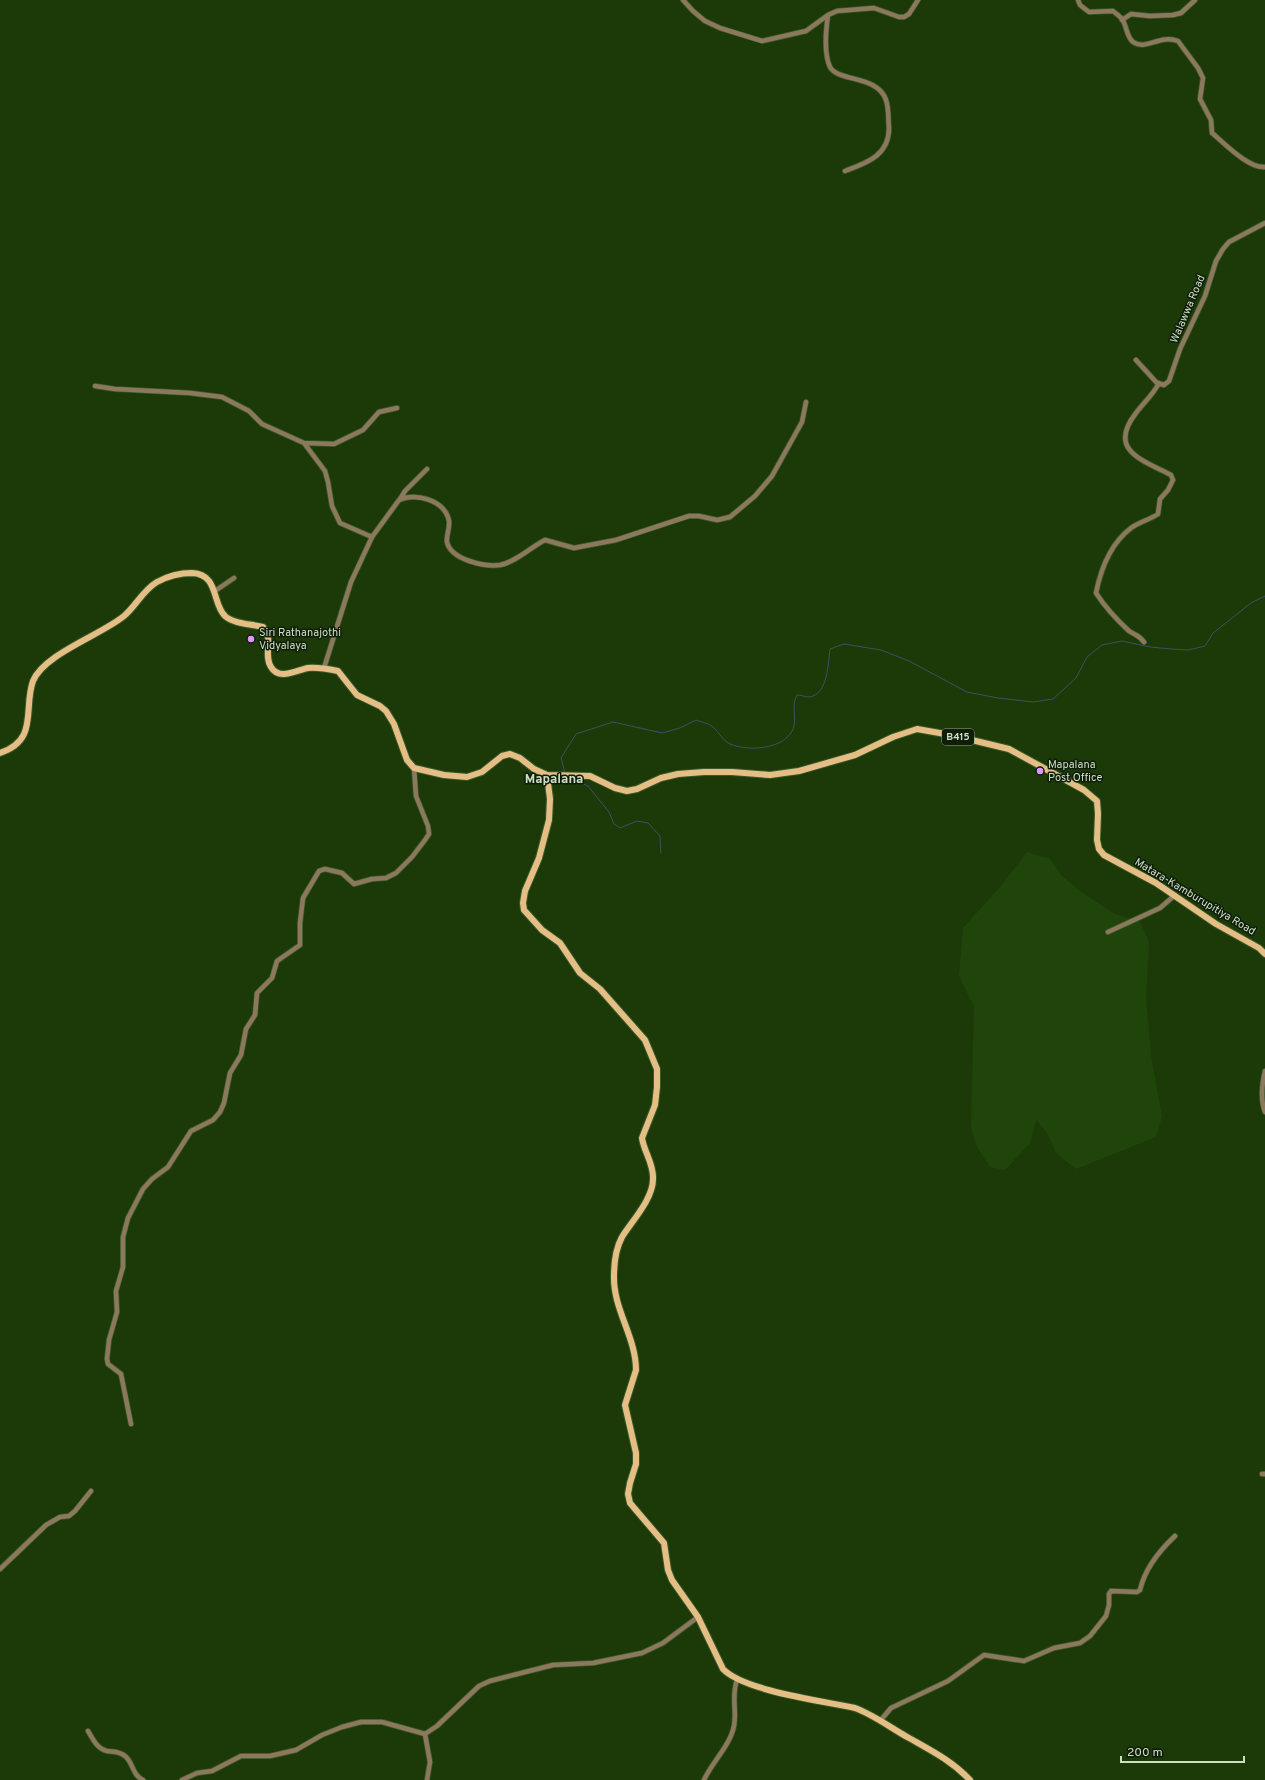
<svg xmlns="http://www.w3.org/2000/svg" width="1265" height="1780" viewBox="0 0 1265 1780" font-family="Overpass,sans-serif">
<rect width="100%" height="100%" fill="#1b3a08"/>
<path fill="#20450a" d="M1027,852L1050,859L1061,875L1084,894L1115,914L1140,922L1149,942L1146,998L1151,1055L1162,1117L1156,1137L1076,1169L1057,1154L1046,1131L1036,1120L1030,1143L1005,1170L990,1167L977,1147L971,1127L974,1007L959,976L963,928L1000,887Z"/>
<g fill="none" stroke-linecap="round" stroke-linejoin="round">
<path stroke="#3d5062" stroke-width="1" d="M565,773L561,758L576,734L613,722L662,733L680,728L696,720C701,722 709,723 713,727C719,732 723,741 730,744C747,751 779,750 791,733C799,722 790,706 797,695C801,695 806,697 809,697C828,695 828,663 830,649L844,644L881,650L909,661L967,692L998,698L1033,702L1053,699L1076,678L1087,657L1102,645L1122,641L1150,647L1171,649L1188,650L1205,646L1213,633L1251,603L1265,596
M570,778L588,786L609,812L614,824L620,828L637,821L648,823L660,836L661,853"/>
<defs>
<path id="minor" d="M683,0L693,11L705,21L720,28L762,41L806,31L828,15L837,11L874,8L899,17H904L909,14L918,0
M1078,0L1080,5L1089,12L1113,11C1115,13 1120,16 1122,19C1127,26 1126,36 1133,42C1146,51 1160,34 1178,41L1198,68L1203,78L1200,99L1211,120L1212,133C1224,143 1249,169 1265,167
M828,15C826,29 824,54 830,67C838,82 878,75 886,100C889,108 888,119 889,128C889,156 866,163 845,171
M1122,20L1131,14L1150,16L1173,15L1181,13L1195,0
M1136,360L1157,383L1164,385L1169,381L1180,349L1205,296L1216,261L1223,249L1229,242L1265,223
M95,386L115,389L190,393L222,397L249,411L262,424L304,443L325,471L328,482L332,506L340,523L372,537
M304,443L334,444L363,430L379,412L397,408
M400,499L405,491L427,469
M215,591L234,578
M1144,642C1139,635 1135,635 1129,631C1116,619 1105,607 1096,593C1101,568 1110,544 1131,528C1139,522 1149,520 1158,514L1160,499L1168,490L1173,480L1171,475C1142,460 1107,450 1136,413C1144,402 1153,395 1159,383
M324,668L351,582L372,537L399,500C415,492 445,500 449,521C450,528 446,536 447,542C451,560 485,567 500,565C516,562 531,547 545,540L574,548L616,540L689,516H699L717,520L730,517L755,496L772,476L802,422L806,402
M1108,932L1160,908L1175,895
M1265,1071C1262,1084 1260,1099 1265,1112
M131,1424L121,1374L108,1364L107,1359L109,1340L117,1312L116,1291L123,1267V1237L128,1218L143,1189L152,1179L168,1167L191,1131L213,1120L220,1112L224,1103L230,1073L241,1055L246,1029L255,1015L257,993L272,978L277,961L300,945V923L303,898L319,871L325,869L342,873L354,884L372,879L386,878L396,873L412,857L425,840L429,834L428,826L416,796L414,768
M1262,1474H1265
M0,1569L46,1525L60,1517L69,1516L75,1511L91,1491
M880,1721L891,1708L948,1681L984,1655L1024,1661L1054,1648L1080,1643L1090,1636L1106,1616L1109,1605V1594L1111,1591L1137,1592L1140,1590C1145,1568 1159,1551 1175,1536
M88,1731C93,1739 97,1749 107,1751C114,1752 119,1751 125,1756C133,1762 132,1775 143,1780
M425,1734L430,1762L427,1780
M182,1780L197,1773L212,1771L241,1756H270L296,1750L322,1735L342,1727L361,1722H382L425,1734L437,1726L479,1686L490,1681L553,1665L593,1663L642,1653L663,1643L698,1617
M704,1780C712,1762 730,1746 734,1726C737,1710 731,1697 737,1680"/>
<path id="major" d="M0,753C39,740 23,709 33,681C44,654 101,635 124,616C136,606 143,590 157,582C168,576 180,573 192,573C219,574 212,604 225,616C233,624 252,624 263,627C274,637 263,655 271,667C279,681 297,670 308,668C318,667 328,669 338,671L357,695L380,706L386,711L394,724L407,760L414,768L444,775L467,777L482,772L502,756L510,754L520,758L534,769L547,775L590,776L615,788L627,791L637,789L661,778L678,774L704,772H732L770,775L799,771L855,755L893,737L917,729L951,735L1009,749L1084,790L1097,801L1098,814L1097,840L1099,849L1104,855L1156,883L1216,924L1259,948L1265,954
M547,775L550,799L549,820L539,858L525,891L523,903L524,910L542,930L560,943L580,973L600,989L645,1040L657,1069V1087L655,1105L642,1138C644,1152 654,1164 653,1179C653,1199 632,1221 622,1237C616,1248 614,1264 614,1276C613,1309 636,1337 636,1370L625,1405L636,1453V1464L630,1483L628,1494L630,1503L664,1543L668,1570L672,1580L698,1617L723,1669C744,1691 823,1701 855,1708C874,1715 891,1728 909,1738C932,1751 952,1761 970,1780"/>
</defs>
<use href="#minor" stroke="#3b582a" stroke-width="6"/>
<use href="#major" stroke="#3b582a" stroke-width="8"/>
<use href="#minor" stroke="#8b785d" stroke-width="4.5"/>
<use href="#major" stroke="#e5be85" stroke-width="6"/>
</g>
<g fill="#dc99f5" stroke="#0f1d09" stroke-width="1.5">
<circle cx="251" cy="639" r="4"/>
<circle cx="1040" cy="771" r="4"/>
</g>
<g text-anchor="middle" dominant-baseline="central" stroke-width="3" stroke-linejoin="round" paint-order="stroke">
<rect fill="#0f1d09" stroke="#93a58c" stroke-width="1" x="942" y="729" width="32" height="16" rx="3"/>
<g font-size="10" font-weight="bold" fill="#ccdfc4">
<text x="958" y="737">B415</text>
</g>
<g font-size="11" fill="#ccdfc4" stroke="#0f1d09">
<text transform="translate(1188 309) rotate(-67)">Walawwa Road</text>
<text transform="translate(1195 897) rotate(31)">Matara-Kamburupitiya Road</text>
</g>
<g font-size="11" fill="#ccdfc4" stroke="#0f1d09" text-anchor="start">
<text x="259" y="633">Siri Rathanajothi<tspan x="259" dy="13">Vidyalaya</tspan></text>
<text x="1048" y="765">Mapalana<tspan x="1048" dy="13">Post Office</tspan></text>
</g>
<g font-size="13" font-weight="bold" fill="#ccdfc4" stroke="#0f1d09">
<text x="554" y="780">Mapalana</text>
</g>
</g>
<path d="M1121 1756v6h123v-6" fill="none" stroke="#ccdfc4" stroke-width="2"/>
<text x="1127" y="1756" font-size="12" fill="#ccdfc4" stroke="#0f1d09" stroke-width="3" paint-order="stroke">200 m</text>
</svg>
